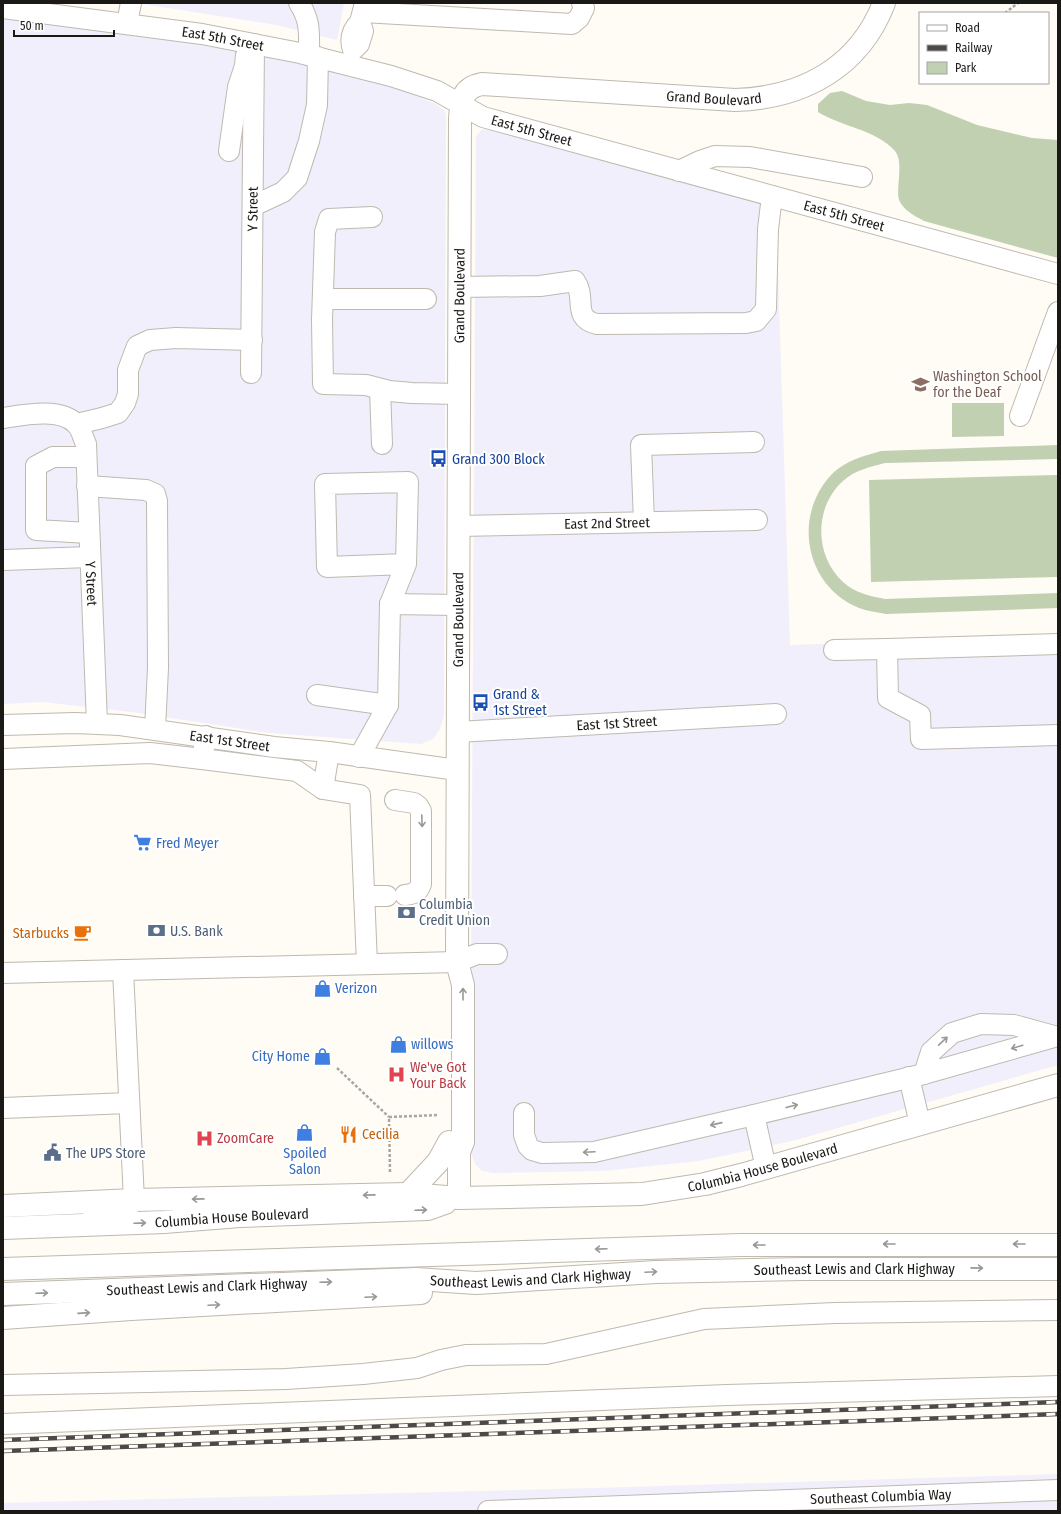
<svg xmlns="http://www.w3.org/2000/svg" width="1061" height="1514" viewBox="0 0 1061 1514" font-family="'Fira Sans Condensed',sans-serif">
<rect width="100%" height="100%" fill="#fffbf5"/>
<path fill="#f2effd" d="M136,3H344L337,40L277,25Z
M3,18L196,43L337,71L402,90L436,104L445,111L446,116L444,716L440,729L433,739L421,744L269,733L131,712L43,702L3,704Z
M485,128H491L776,209L790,645L1058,636V1065L796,1140L699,1161L603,1171L493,1173L482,1171L475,1164L470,1150L476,137L480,131Z
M1058,1474V1511H3V1503L594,1488Z"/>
<path fill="#c0d0b1" d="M842,91L866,101L890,105L909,103L927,105L977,125L1032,138L1058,140V258L924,221C915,216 905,211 900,202C894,192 905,163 895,151C875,129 842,127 818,112V104L830,93Z
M952,403H1004V436L952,437Z
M1058,445V459L885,463C870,467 855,470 843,481C814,507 814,555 843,582C855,593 870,596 885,599L1058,593V608L886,614C877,612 867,611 859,608C805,586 792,516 832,474C845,461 863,456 881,451Z
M1058,475V577L871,582L869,480Z"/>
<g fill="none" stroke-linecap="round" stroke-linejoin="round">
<defs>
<g id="minor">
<path d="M299,3C311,21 309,34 309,55"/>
<path id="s1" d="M3,8L202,34L300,53L391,76L437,91L483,117L1058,274"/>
<path d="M363,12L572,24L579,18L584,8L582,3"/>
<path d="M360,22C352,30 349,38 353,50L359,44L363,31L360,22L365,3"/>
<path d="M127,23L131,3"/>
<path d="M229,151L238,87L245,66L246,55"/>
<path d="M679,171L700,161L715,156L750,157L862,177"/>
<path d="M253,206L283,192L297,178L309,141L317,105L318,57"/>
<path d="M372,217L329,219L325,232L322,320L323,384L366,385L389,391L412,393L459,394"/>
<path d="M459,287L540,286L575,281C587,298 571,318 597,324L746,323L756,321L766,309L768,229L772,196"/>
<path d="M323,299H426"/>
<path id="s2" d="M251,373L254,44"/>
<path d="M380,389L382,444"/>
<path d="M1020,416L1058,312"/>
<path id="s3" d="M3,418C23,415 61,407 76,424C81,428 83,438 86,444L97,723"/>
<path d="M77,424L102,418L118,413L125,403L128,394V370L137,346L150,340L176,338L252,340"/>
<path d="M86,457H53L36,466V530L89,533"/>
<path d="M87,486L146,490L155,494L157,501L158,668L155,729"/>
<path d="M644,522L641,445L754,442"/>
<path id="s4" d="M458,526L757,520"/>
<path d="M3,560L90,557"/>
<path d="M390,604L406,564L408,482L325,484L327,567L406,564"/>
<path d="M887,649L888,698L920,715L921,739L1058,735"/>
<path d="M834,650L887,649L1058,644"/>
<path d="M317,695L388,705"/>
<path id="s5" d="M3,725L75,723L120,725L274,747L329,752L457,770"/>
<path id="s6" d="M457,732L776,714"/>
<path d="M206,736L202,759L297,771L323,789L360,795L367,964"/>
<path d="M359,757L388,705L390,604L458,605"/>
<path d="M3,759L150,753L202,759"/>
<path d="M323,789L329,752"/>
<path d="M395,800L414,803L418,806L421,811V884C418,893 413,894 405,895"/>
<path d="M364,896H387"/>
<path d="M3,973L457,962L477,954H497"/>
<path d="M924,1074L931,1052L952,1033L981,1024L1014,1025L1054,1036"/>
<path d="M909,1077L920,1124"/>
<path d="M3,1108L129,1103"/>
<path d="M524,1113V1135L528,1146L532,1150L542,1153L594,1152L754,1115L924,1074L1058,1036"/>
<path d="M754,1115L766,1168"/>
<path d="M93,1215C111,1214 122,1217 134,1200L123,970"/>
<path d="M3,1385L286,1379L363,1374L417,1368L441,1360L466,1355L546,1354L704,1319L835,1313L1058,1310"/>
<path d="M3,1424L727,1395L1058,1386"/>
<path id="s7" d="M488,1511L1058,1490"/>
</g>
<g id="major">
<path d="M408,1194L438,1162L449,1142"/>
<path id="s8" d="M459,1198V1152L463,1142V985L457,962L460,118C462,99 462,88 482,84L735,100C802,98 859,68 884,3"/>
<path id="s9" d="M3,1206L134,1200L408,1194L459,1198L642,1194L705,1184L741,1175L1058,1085"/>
<path id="s10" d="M3,1228L164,1222L240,1216L428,1209L445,1203"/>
</g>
<g id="highway">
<path d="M3,1269L741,1245H1058"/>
<path id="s11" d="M3,1294L416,1279L476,1283L656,1272L805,1269H1058"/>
<path d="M3,1318L131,1309L421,1293"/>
</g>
</defs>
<use href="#minor" stroke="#bfb9af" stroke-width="22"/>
<use href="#major" stroke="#bfb9af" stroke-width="24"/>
<use href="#highway" stroke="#bfb9af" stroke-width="24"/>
<path stroke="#a9a5a1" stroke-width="2.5" stroke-dasharray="3 2" stroke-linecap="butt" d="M1005,13L1018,3
M337,1068L389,1117
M390,1172L389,1117L439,1115"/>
<use href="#minor" stroke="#fff" stroke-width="20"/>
<use href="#major" stroke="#fff" stroke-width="22"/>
<use href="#highway" stroke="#fff" stroke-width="22"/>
<defs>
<path id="rail" d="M3,1440L1058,1402
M3,1451L1058,1414"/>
</defs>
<use href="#rail" stroke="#4c4946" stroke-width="4.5"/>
<use href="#rail" stroke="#fff" stroke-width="3" stroke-dasharray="9" stroke-linecap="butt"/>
</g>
<defs><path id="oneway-shaft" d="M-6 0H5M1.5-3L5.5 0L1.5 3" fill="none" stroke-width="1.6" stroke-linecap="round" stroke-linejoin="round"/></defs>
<g stroke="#989896">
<use href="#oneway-shaft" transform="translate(422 821) rotate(88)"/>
<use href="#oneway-shaft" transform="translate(463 994) rotate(-90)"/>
<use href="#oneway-shaft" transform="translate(943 1041) rotate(-43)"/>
<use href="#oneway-shaft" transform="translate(1017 1047) rotate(164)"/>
<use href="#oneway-shaft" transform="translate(792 1106) rotate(-14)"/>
<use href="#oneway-shaft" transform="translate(716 1124) rotate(167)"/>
<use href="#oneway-shaft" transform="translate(589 1152) rotate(177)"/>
<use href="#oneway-shaft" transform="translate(369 1195) rotate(179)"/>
<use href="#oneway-shaft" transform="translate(198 1199) rotate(179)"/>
<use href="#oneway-shaft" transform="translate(421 1210) rotate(-2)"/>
<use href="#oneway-shaft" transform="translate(140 1223) rotate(-2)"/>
<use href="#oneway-shaft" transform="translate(889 1244) rotate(180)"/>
<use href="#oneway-shaft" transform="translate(1019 1244) rotate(-180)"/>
<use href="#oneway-shaft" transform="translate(759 1245) rotate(180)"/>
<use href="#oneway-shaft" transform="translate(601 1249) rotate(178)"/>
<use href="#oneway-shaft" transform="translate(977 1268) rotate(1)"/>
<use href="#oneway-shaft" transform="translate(651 1272) rotate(-3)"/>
<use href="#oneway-shaft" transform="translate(326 1282) rotate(-2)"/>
<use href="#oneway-shaft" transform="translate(42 1293) rotate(-2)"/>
<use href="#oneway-shaft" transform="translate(371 1297) rotate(-3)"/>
<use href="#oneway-shaft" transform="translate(214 1305) rotate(-3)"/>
<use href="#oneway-shaft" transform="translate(84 1313) rotate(-4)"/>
</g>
<defs>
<symbol id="school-bare" viewBox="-9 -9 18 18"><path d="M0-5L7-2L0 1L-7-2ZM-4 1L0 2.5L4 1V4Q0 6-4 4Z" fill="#8d6e63" stroke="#fff" stroke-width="2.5" paint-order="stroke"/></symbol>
<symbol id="bus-bare" viewBox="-9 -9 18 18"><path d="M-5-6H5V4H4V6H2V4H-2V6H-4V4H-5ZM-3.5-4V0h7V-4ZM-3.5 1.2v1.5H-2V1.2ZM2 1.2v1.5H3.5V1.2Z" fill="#1a4fb4" stroke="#fff" stroke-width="2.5" paint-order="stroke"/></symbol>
<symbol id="supermarket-bare" viewBox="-9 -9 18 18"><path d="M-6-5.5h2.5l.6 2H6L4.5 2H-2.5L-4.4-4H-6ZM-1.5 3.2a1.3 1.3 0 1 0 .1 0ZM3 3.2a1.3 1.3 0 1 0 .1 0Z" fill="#3f7fe0" stroke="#fff" stroke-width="2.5" paint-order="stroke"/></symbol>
<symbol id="bank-bare" viewBox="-9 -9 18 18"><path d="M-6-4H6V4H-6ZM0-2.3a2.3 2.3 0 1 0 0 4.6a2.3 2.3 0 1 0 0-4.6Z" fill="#5c6f8a" stroke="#fff" stroke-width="2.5" paint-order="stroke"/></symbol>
<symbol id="cafe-bare" viewBox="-9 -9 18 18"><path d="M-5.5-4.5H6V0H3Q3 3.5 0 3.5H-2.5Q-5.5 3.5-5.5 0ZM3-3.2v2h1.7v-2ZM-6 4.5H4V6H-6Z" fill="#e8710a" stroke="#fff" stroke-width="2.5" paint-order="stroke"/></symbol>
<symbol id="shop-bare" viewBox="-9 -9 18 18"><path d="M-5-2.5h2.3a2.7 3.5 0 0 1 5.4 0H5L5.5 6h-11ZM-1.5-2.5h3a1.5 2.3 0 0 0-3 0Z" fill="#3f7fe0" stroke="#fff" stroke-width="2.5" paint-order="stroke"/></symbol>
<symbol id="hospital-bare" viewBox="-9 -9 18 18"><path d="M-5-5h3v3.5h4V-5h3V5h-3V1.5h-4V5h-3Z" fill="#e0444e" stroke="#fff" stroke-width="2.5" paint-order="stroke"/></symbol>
<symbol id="restaurant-bare" viewBox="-9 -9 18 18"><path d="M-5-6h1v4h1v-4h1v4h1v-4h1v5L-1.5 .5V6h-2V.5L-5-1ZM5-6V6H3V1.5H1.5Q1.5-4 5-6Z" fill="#e8710a" stroke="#fff" stroke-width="2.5" paint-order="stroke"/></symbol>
<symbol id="civic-bare" viewBox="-9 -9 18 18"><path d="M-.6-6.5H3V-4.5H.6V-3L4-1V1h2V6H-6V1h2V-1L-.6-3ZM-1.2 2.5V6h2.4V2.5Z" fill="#5c6f8a" stroke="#fff" stroke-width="2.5" paint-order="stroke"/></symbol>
</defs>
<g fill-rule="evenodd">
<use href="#school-bare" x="908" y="372" width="25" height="25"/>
<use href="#bus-bare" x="426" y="446" width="25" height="25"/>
<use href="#bus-bare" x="468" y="690" width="25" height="25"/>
<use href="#supermarket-bare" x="130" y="830" width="25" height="25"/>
<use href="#bank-bare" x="394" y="900" width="25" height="25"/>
<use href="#bank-bare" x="144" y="918" width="25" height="25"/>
<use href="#cafe-bare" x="70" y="920" width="25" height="25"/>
<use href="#shop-bare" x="310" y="976" width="25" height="25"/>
<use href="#shop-bare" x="386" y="1032" width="25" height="25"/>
<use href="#shop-bare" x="310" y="1044" width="25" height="25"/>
<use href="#hospital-bare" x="384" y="1062" width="25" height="25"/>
<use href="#shop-bare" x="292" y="1120" width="25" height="25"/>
<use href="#restaurant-bare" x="336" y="1122" width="25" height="25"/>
<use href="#hospital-bare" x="192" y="1126" width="25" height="25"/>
<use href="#civic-bare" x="40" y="1140" width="25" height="25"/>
</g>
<g text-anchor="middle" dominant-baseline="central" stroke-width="4" stroke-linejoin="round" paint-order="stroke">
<g font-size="14" fill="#1b1916" stroke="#fff">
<text stroke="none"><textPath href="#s1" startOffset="222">East 5th Street</textPath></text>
<text stroke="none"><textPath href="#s8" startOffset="1359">Grand Boulevard</textPath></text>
<text stroke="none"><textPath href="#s1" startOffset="546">East 5th Street</textPath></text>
<text stroke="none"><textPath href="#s2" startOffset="164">Y Street</textPath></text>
<text stroke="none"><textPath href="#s1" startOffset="870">East 5th Street</textPath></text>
<text stroke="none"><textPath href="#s8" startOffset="904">Grand Boulevard</textPath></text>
<text stroke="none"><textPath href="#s4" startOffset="149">East 2nd Street</textPath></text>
<text stroke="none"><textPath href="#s3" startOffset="238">Y Street</textPath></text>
<text stroke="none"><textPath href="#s8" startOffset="580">Grand Boulevard</textPath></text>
<text stroke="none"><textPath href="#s6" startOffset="160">East 1st Street</textPath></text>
<text stroke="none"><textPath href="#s5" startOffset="228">East 1st Street</textPath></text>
<text stroke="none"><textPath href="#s9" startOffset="763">Columbia House Boulevard</textPath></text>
<text stroke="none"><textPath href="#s10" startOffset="229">Columbia House Boulevard</textPath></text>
<text stroke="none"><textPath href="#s11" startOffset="852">Southeast Lewis and Clark Highway</textPath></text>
<text stroke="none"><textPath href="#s11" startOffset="528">Southeast Lewis and Clark Highway</textPath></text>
<text stroke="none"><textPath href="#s11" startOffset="204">Southeast Lewis and Clark Highway</textPath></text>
<text stroke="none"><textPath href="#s7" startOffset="393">Southeast Columbia Way</textPath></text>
</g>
<g font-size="14" fill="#785e54" stroke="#fff" text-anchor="start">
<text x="933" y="376">Washington School<tspan x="933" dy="16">for the Deaf</tspan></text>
</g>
<g font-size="14" fill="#164399" stroke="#fff" text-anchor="start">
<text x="452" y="459">Grand 300 Block</text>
<text x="493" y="694">Grand &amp;<tspan x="493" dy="16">1st Street</tspan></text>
</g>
<g font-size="14" fill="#366cbe" stroke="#fff" text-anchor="start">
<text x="156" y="843">Fred Meyer</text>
<text x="335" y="988">Verizon</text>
<text x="411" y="1044">willows</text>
<text x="310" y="1056" text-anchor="end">City Home</text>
<text x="305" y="1153" text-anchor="middle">Spoiled<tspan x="305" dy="16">Salon</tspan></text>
</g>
<g font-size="14" fill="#4e5e75" stroke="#fff" text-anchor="start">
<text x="419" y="904">Columbia<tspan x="419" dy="16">Credit Union</tspan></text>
<text x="170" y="931">U.S. Bank</text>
<text x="66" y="1153">The UPS Store</text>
</g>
<g font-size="14" fill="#c56008" stroke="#fff" text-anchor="end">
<text x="69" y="933">Starbucks</text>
<text x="362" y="1134" text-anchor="start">Cecilia</text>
</g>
<g font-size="14" fill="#be3a42" stroke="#fff" text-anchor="start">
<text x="410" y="1067">We've Got<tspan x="410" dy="16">Your Back</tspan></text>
<text x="217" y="1138">ZoomCare</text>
</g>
</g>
<rect width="1061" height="1514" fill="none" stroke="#1b1916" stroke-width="8"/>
<rect x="919" y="12" width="130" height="72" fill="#ffffff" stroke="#a4a3a2"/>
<rect x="927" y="25" width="20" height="6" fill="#ffffff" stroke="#a4a3a2"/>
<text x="955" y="32" font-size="12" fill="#1b1916">Road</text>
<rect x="927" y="45" width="20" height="6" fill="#4c4946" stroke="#a4a3a2"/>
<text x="955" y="52" font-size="12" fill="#1b1916">Railway</text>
<rect x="927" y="62" width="20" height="12" fill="#c0d0b1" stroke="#a4a3a2"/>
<text x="955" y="72" font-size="12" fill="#1b1916">Park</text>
<path d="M14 30v6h100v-6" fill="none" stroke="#1b1916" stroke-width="2"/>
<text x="20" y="30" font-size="12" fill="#1b1916" stroke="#ffffff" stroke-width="3" paint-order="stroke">50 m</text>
</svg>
